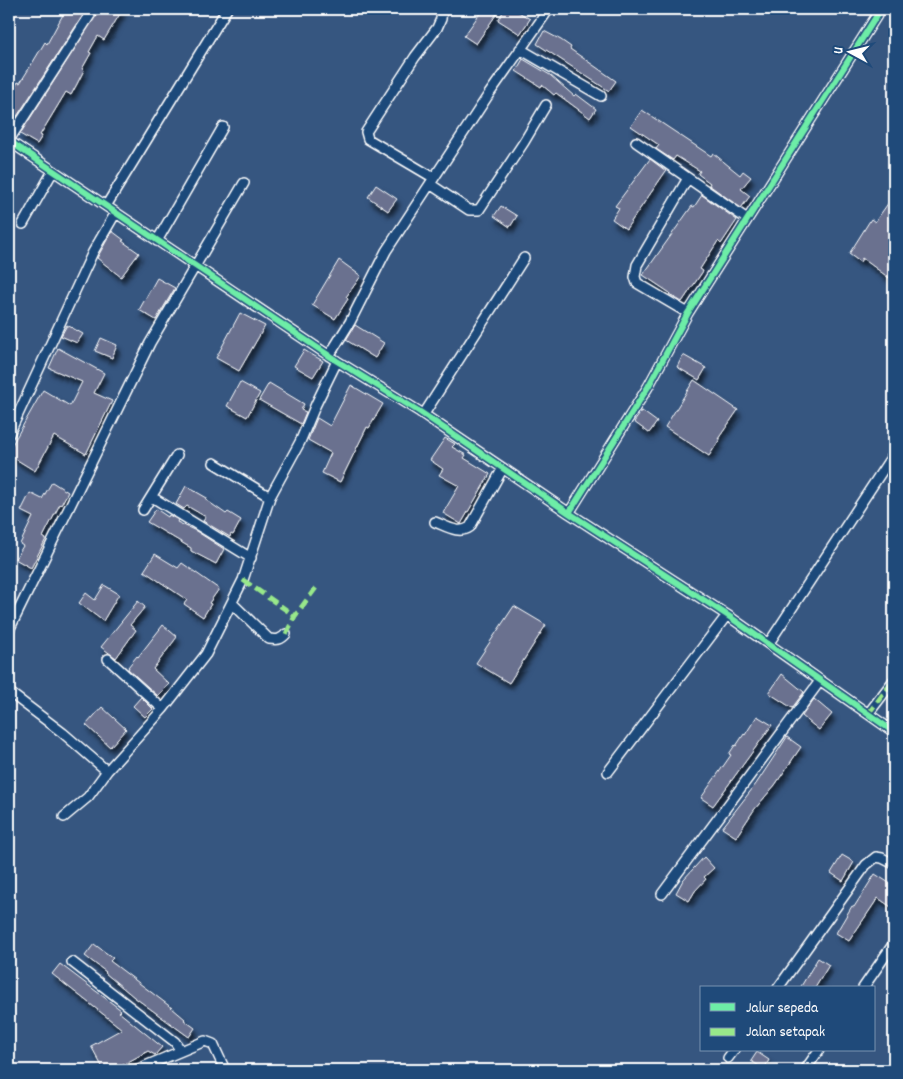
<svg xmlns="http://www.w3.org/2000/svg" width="903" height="1079" viewBox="0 0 903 1079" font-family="Dekko,sans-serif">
<defs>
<filter id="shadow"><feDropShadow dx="3" dy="5.5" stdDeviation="2.5" flood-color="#0009"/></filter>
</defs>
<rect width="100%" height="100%" fill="#365680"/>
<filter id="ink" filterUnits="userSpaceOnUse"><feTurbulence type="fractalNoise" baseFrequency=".02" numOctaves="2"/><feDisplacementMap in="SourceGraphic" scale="10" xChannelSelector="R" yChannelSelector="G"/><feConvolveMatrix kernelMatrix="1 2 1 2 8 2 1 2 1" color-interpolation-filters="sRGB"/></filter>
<g filter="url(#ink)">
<path fill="#6a718f" stroke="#fff" filter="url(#shadow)" d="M66,9H87L12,124L9,122V97L18,82L20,83L30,67L45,42L47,44Z
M100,9H123L104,40L98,36L89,52L91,53L82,69L84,70L77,84L71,95L66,92L40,135L42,136L37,144L20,134Z
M483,9H500L476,44L464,36Z
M505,9H514L530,19L520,34L498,20Z
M544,31L561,40L571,47L570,49L616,81L609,91L537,44Z
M523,59L550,75L574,96L576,94L596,109L590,118L556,93L554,95L542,85L541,87L516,71Z
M642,110L711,156L713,153L740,175L743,171L751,177L741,189L750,196L741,208L709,185L710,183L698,174L700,171L676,156L673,160L656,149L659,145L631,126Z
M650,159L666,171L626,229L612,219L619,208L615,206Z
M376,185L397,199L388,211L368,197Z
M702,195L737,220L721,244L718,241L700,269L703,271L682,302L669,294L670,293L643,275L692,206L694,207Z
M894,195V222L888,231L894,235V270L889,278L862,258L860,262L849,254L871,219L875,222Z
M501,206L517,216L510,227L494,216Z
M112,231L124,240L122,241L139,253L121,277L97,258Z
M339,260L361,276L346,297L348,299L335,319L312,305Z
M157,278L175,288L156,320L139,310Z
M240,313L265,326L239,371L216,358Z
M67,325L83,334L77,343L61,336Z
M355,325L384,343L375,358L346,340Z
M101,338L117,345L112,358L95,351Z
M58,348L104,373L94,393L112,401L86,454L54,436L35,471L9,455V450L43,390L70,406L82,382L49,368Z
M304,350L323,361L313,377L294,366Z
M683,355L706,368L699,380L677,367Z
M694,380L738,410L718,439H720L709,456L665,427Z
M240,382L260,393L247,417L227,406Z
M269,383L304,404L301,410L306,412L301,424L259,400Z
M351,385L383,404L369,428L367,427L340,482L322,473L331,453L308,440L317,418L330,426Z
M642,411L657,422L649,433L634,422Z
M445,438L455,444L452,447L466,455L464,458L490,474L461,524L443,513L459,486L439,475L443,469L430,460Z
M52,482L68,492L61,505L60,504L43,537L46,539L31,568L15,559L23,546L20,544L33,517L21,511L30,493L42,499Z
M186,486L207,498L206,500L226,514L228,512L241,520L233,535L231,534L230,537L203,521L206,517L187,506L184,509L176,504Z
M156,509L168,517L169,515L178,520L177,522L196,531L224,549L216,564L191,551V548L147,522Z
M155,554L178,568L182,563L219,589L209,603L211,604L203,617L184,604L187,600L144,571Z
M104,585L119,594L103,621L79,603L86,593L95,600Z
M138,601L145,607L130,625L136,630L116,658L101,647Z
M514,606L546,625L509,683L476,663Z
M163,625L177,637L153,669L169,684L158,696L128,669L129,667H128L137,656L138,657Z
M782,674L804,692L792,708L769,693Z
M141,697L153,709L145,717L133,706Z
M814,699L832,714L819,730L802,716Z
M102,707L126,729L110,747L86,725Z
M757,716L772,725L713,806L701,798L731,755L729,754L735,745L736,746L744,734L745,735Z
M787,737L801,747L775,785L754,810L736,837L722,828L756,784Z
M842,855L854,862L843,881L831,873Z
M704,857L714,868L704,877L706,879L695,891L689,901L676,893L683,880Z
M875,874L894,886V909L878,898L849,941L836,933L852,906L854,907Z
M94,944L113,958L110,961L172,1008L185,1019L184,1020L195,1028L189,1037L134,997L105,973L106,972L85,956Z
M818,958L829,965L815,988H800Z
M60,964L121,1010L119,1012L162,1047L155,1055L148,1051L119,1067L118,1065L111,1070H104L91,1046L122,1029L52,974Z
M757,1052L769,1060L764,1069L751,1061Z"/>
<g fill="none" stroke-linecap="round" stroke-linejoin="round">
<defs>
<path id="minor" d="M520,49L601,96
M9,140L94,9
M9,141L337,361L420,412L569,513L727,615L894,732
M636,142L747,219
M434,178L368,139L366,132L415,57L437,28L441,19L442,9
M430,184L469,210H479L524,142L546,105
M106,206L227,9
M23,224L53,171
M157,241L223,127
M688,313L637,283L635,277L637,265L688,178
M329,356L350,322L386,251L489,94L549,9
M424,414L524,258
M9,434L93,252L115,214
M214,463L270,497
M152,497L251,558
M143,510L177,455
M569,513L648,387L688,313L881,9
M435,522C446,526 459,535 470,527L503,468
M232,603L269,639C277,640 281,640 286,634
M9,630L150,343L244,183
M769,643L894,453
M108,659L163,709
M9,692L63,733L107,771
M868,714L894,680
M608,772L727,615
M64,817L88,797L107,771L163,709L206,654L243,580L270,497L300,442L316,404L337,361
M662,894L820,681
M72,962L175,1042L181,1051
M778,988L866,865L876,857L882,858L894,864
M863,988L894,943
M728,1058L734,1050
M136,1070L205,1041L213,1044L225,1070
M805,1070L819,1050"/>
</defs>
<use href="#minor" stroke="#fff" stroke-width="12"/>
<use href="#minor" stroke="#1f4a7a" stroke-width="9"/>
<path stroke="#98e88a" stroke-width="5" stroke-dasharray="10 5" stroke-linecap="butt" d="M243,580L295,616
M286,634L295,616L318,585
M868,714L894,680"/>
<defs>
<path id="cycleway" d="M9,141L337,361L420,412L569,513L727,615L894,732
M569,513L648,387L688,313L881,9"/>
</defs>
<use href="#cycleway" stroke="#1f4a7a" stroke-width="9"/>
<use href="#cycleway" stroke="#6deda7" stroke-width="6"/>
</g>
</g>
<rect width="903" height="1079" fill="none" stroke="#1f4a7a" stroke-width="30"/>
<rect x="15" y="15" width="873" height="1049" fill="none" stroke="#fff" stroke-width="2" filter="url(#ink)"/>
<rect x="700" y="986" width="175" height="65" fill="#1f4a7a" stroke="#7992af"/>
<rect x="710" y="1003" width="25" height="8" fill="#6deda7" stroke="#7992af"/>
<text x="746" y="1012" font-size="15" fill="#ffffff">Jalur sepeda</text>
<rect x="710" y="1028" width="25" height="8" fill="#98e88a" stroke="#7992af"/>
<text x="746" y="1036" font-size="15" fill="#ffffff">Jalan setapak</text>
<g transform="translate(850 52) rotate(277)" stroke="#1f4a7a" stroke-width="4" paint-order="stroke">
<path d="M0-4L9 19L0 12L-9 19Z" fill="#ffffff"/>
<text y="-8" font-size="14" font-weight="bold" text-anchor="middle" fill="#ffffff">U</text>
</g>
</svg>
